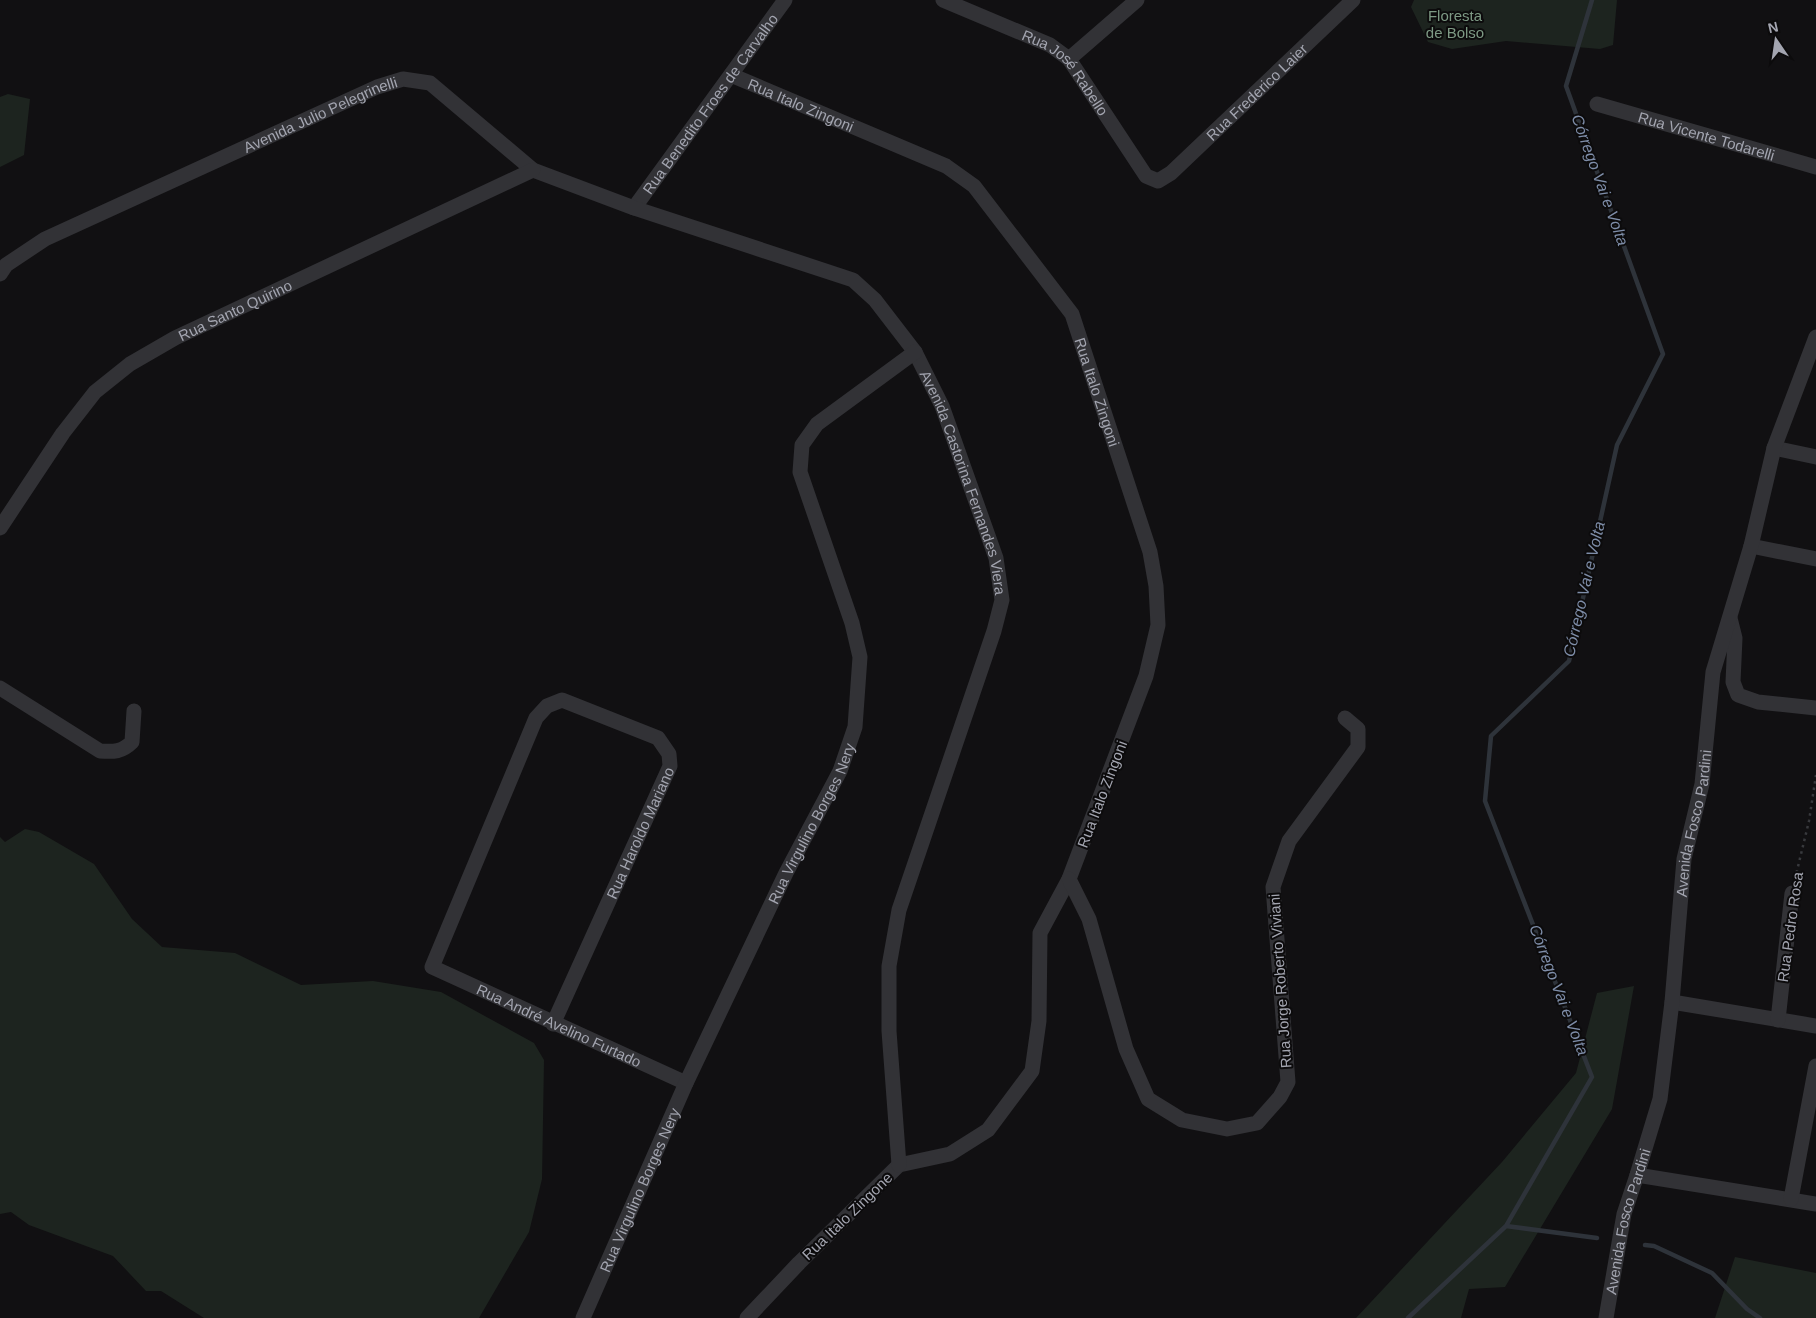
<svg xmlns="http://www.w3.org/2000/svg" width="1816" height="1318" viewBox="0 0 1816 1318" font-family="Arial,sans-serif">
<rect width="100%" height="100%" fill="#111012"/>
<path fill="#1d241f" d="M1414,0H1617L1613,45L1600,49L1506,41L1452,49L1428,42L1411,7Z
M8,94L30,99L24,155L0,167V97Z
M25,829L39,832L94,864L132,919L162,947L235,953L301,985L373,981L441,992L534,1043L544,1060L542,1179L529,1232L479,1318H204L161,1291H146L113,1256L29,1225L11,1212L0,1214V837L5,842Z
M1634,986L1612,1109L1505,1287L1469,1289L1461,1318H1356L1502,1162L1576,1073L1597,993Z
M1735,1257L1816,1273V1318H1715Z"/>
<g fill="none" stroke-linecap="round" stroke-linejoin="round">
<path stroke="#2e333a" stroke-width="4.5" d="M1506,1226L1597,1238
M1645,1245L1654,1246L1712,1273L1747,1309L1760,1318
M1408,1318L1506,1226L1592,1077L1485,801L1491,736L1569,661L1617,445L1663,354L1566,86L1592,0"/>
<path stroke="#38393d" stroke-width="2.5" stroke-dasharray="2.5 4" stroke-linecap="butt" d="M1795,879L1809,821L1816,775"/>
<g stroke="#323236" stroke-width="15">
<path id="s1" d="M943,0L1050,45L1069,59L1146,176L1158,181L1171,173L1353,0"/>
<path d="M1069,59L1137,0"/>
<path id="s2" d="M731,75L946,166L974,186L1072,314L1150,552L1156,586L1158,625L1146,676L1069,879L1040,933L1039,1021L1032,1071L988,1130L950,1154L899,1165L799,1263L747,1318"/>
<path id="s3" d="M1597,104L1816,167"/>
<path id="s4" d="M634,208L785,0"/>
<path id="s5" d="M0,274L6,265L45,239L377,87L403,79L430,83L533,170L634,208L853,280L875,300L915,352L942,406L996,558L1002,600L994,631L899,910L889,966V1031L899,1165"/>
<path d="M1774,448L1816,457"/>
<path id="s6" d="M0,528L63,433L95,392L130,364L175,338L533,170"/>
<path d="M1751,546L1816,559"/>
<path d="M1730,618L1735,638L1733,682L1738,695L1758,702L1816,708"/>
<path d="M0,688L100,751C114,752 122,752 132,742L134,711"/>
<path d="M1069,879L1089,919L1126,1049L1148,1099L1182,1120L1227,1129L1257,1123L1280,1097L1288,1082L1273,887L1289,841L1358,747V729L1345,718"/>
<path d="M1672,1002L1816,1026"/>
<path d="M1778,1020L1792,893"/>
<path id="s7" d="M553,1024L670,766L669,754L658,738L562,700L547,706L536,718L432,967L686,1083"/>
<path d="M1637,1175L1816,1204"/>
<path d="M1791,1199L1816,1066"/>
<path id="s8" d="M583,1318L686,1083L786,873L840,771L855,727L860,657L852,623L800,472L802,445L817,424L915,352"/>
<path id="s9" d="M1606,1318L1624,1214L1637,1175L1660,1099L1672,1002L1684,859L1702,784L1713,672L1751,546L1774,448L1816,337"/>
</g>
</g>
<g text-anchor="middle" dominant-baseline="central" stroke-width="4" stroke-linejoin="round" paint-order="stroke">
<g font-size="15" fill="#7d9984" stroke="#0c0b0c">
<text x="1455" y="15">Floresta<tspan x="1455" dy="17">de Bolso</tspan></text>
</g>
<g font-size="15" fill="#a3a5b0" stroke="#0c0b0c">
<text stroke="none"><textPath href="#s1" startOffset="146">Rua José Rabello</textPath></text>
<text stroke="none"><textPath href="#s1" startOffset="426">Rua Frederico Laier</textPath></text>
<text stroke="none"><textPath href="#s4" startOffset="129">Rua Benedito Froes de Carvalho</textPath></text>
<text stroke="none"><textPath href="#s2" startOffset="76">Rua Italo Zingoni</textPath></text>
<text stroke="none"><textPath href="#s5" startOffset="360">Avenida Julio Pelegrinelli</textPath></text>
<text stroke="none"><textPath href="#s3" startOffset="114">Rua Vicente Todarelli</textPath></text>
<text stroke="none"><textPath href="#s6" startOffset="329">Rua Santo Quirino</textPath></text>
<text stroke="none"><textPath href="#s2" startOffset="511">Rua Italo Zingoni</textPath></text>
<text stroke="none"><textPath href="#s5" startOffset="1186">Avenida Castorina Fernandes Viera</textPath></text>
<text transform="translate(1102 794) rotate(-69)">Rua Italo Zingoni</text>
<text stroke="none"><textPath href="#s8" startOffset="545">Rua Virgulino Borges Nery</textPath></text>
<text stroke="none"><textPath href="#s9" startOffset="504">Avenida Fosco Pardini</textPath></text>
<text stroke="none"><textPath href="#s7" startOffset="210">Rua Haroldo Mariano</textPath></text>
<text transform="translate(1790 927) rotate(-82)">Rua Pedro Rosa</text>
<text transform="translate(1280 981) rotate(-94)">Rua Jorge Roberto Viviani</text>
<text stroke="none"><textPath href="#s7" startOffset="860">Rua André Avelino Furtado</textPath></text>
<text stroke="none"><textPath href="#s8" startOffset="140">Rua Virgulino Borges Nery</textPath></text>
<text transform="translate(847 1216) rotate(-44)">Rua Italo Zingone</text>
<text stroke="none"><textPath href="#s9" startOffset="99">Avenida Fosco Pardini</textPath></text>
</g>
<g font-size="16" font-style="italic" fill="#7e8da8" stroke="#0c0b0c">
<text transform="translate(1600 180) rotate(70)">Córrego Vai e Volta</text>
<text transform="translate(1584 589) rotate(-77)">Córrego Vai e Volta</text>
<text transform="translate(1559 990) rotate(69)">Córrego Vai e Volta</text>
</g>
</g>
<g transform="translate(1776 40) rotate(347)" stroke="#0c0b0c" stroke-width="4" paint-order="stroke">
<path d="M0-4L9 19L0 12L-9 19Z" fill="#a3a5b0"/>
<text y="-8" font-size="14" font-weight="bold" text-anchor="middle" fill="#a3a5b0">N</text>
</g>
</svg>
